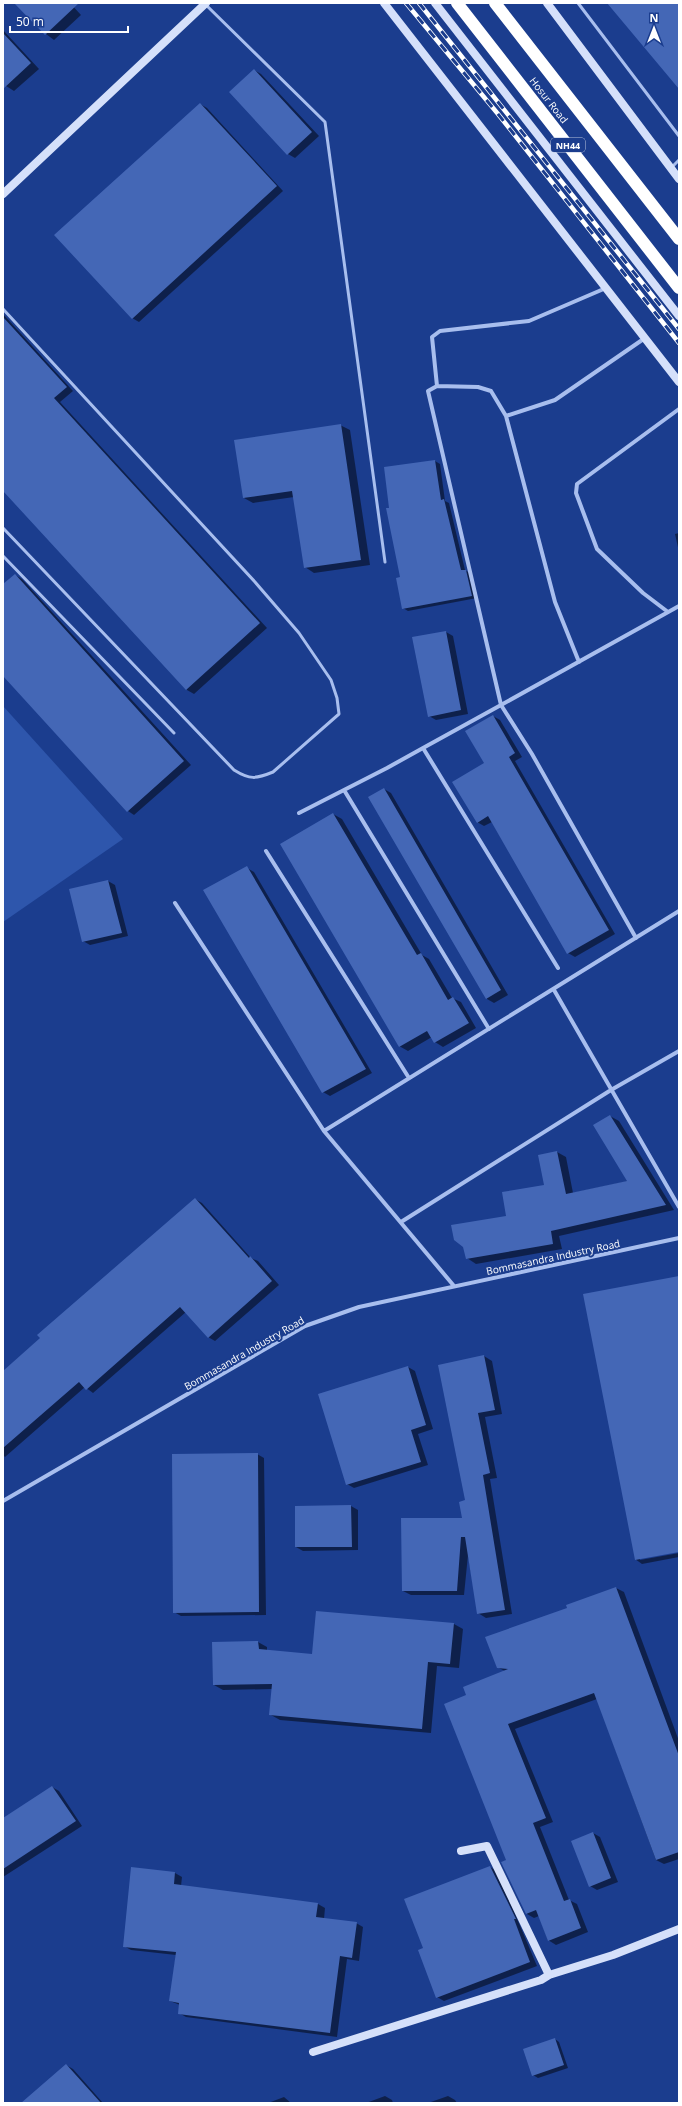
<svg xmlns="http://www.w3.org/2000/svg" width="682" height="2106" viewBox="0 0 682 2106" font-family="'Open Sans',sans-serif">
<rect width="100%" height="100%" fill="#1b3d8e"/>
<path fill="#2e56ac" d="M3,706L123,839L3,922Z"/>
<path fill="#0007" d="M16,3H70L81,15L54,40L46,34Z
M3,30L39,69L14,91L3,84Z
M254,70L261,74L319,136L295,158L288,154Z
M200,104L207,108L283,191L139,322L132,318Z
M3,314L73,391L60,402L267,628L194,694L187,690L3,489Z
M340,425L350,430L370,565L314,573L305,567L294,497L253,503L244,498Z
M435,461L440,464L445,501L449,503L465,570L471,574L477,598L408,611L403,608L401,578L385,468Z
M679,533V552L675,534Z
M15,575L22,579L191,765L134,815L128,811L3,674V586Z
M446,632L453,636L468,714L436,720L429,716Z
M493,716L500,720L522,757L515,761L615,934L575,957L568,953L492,822L484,826L477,822Z
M384,789L391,793L508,995L494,1003L487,999L370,797Z
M333,814L342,819L422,955L429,959L452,998L461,1002L476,1028L443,1047L435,1042L432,1037L408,1051L399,1046Z
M247,868L254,872L372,1073L330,1096L323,1092Z
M108,881L115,885L128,936L90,945L83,941Z
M610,1116L619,1121L674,1210L559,1236L562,1249L476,1264L467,1258L507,1216L545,1185L539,1156L557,1152L566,1157L573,1193L629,1181Z
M195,1199L202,1203L251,1258L258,1261L279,1285L215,1341L208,1337L186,1312L93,1393L85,1387L5,1457L3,1455V1372Z
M679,1277V1551L640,1558V1560L679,1553V1557L642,1564L635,1559Z
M484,1356L492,1361L502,1414L485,1417L497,1478L490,1479L512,1614L486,1618L478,1613L468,1555L464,1595H411L403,1591L463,1519L467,1501Z
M408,1367L415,1371L433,1429L418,1434L428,1465L354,1488L347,1484Z
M257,1454L264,1458L266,1615L181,1616L174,1612Z
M351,1506L358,1510V1550L303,1551L296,1547Z
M616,1588L624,1592L679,1741V1859L664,1864L656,1860L597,1699L515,1729L553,1822L540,1827L569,1900L577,1904L588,1932L556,1945L548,1940L539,1916L534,1918L527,1914L502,1862L508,1860L468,1696L505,1671L497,1667L568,1608Z
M454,1624L463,1629L459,1668L437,1666L431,1733L280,1720L271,1715L273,1689L223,1690L214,1685L213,1643L258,1642L267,1647V1651L313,1655Z
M52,1787L59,1791L82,1826L3,1877V1819Z
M593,1833L600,1837L618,1882L597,1890L590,1886Z
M490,1867L497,1871L537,1966L444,2001L437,1997L425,1948Z
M132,1868L175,1873L182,1877L181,1886L318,1904L325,1908L324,1919L356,1923L363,1927L359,1961L347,1959L337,2037L186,2017L179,2013L180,2005L170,2001L176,1955L131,1950L124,1946Z
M555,2039L559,2042L568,2068L538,2078L533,2075Z
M66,2065L73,2069L103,2103H23Z
M385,2096L392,2100L393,2103H366Z
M448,2096L455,2100L457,2103H428Z
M284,2097L291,2103H268Z"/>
<path fill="#4467b6" d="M14,3H79L45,35Z
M607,3H679V89Z
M3,33L31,63L3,89Z
M254,69L312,132L287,155L229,92Z
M200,103L277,186L132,319L54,235Z
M3,317L67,387L54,398L260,623L186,690L3,491Z
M341,424L361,560L304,568L292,491L243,498L234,440Z
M435,460L441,500L444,499L461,570H466L472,596L402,609L396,578L400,577L386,508H389L384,467Z
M15,574L184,761L127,812L3,676V584Z
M446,631L461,710L428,717L412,637Z
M493,715L515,753L509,757L609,930L567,954L488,816L477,823L452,782L484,763L465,731Z
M384,788L501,990L486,999L368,797Z
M333,813L417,955L421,953L448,1000L453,997L469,1023L434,1043L427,1031L399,1047L280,844Z
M247,866L366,1069L322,1093L203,890Z
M108,880L122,933L82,942L69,889Z
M610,1115L666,1205L551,1231L553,1244L466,1259L463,1247L454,1240L451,1225L506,1216L502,1192L544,1185L538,1155L557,1151L566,1194L627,1181L593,1125Z
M195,1198L249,1258L250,1256L272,1281L208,1338L180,1307L86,1390L79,1382L3,1448V1371L40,1338L37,1335Z
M679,1276V1552L635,1560L583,1294Z
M484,1355L495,1410L478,1413L490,1473L483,1475L505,1610L477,1614L465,1537H461L457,1591H402L401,1518H462L459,1502L465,1500L438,1365Z
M408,1366L426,1425L411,1430L421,1462L346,1485L318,1394Z
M258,1453L259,1612L173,1613L172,1454Z
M351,1505L352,1547H295V1506Z
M616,1587L679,1756V1852L656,1860L594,1693L508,1724L546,1818L533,1823L564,1901L570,1899L581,1928L548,1941L536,1910L526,1914L501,1862L506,1860L444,1704L466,1695L463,1687L508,1669L497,1668L485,1637L567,1608L566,1605Z
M316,1611L454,1623L450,1664L428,1662L422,1729L269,1715L272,1684L213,1685L212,1642L258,1641L259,1649L312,1654Z
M52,1786L76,1821L3,1869V1818Z
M593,1832L611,1878L589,1887L571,1841Z
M490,1866L516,1919H514L530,1962L436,1998L418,1950L423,1948L404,1899Z
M131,1867L175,1872L174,1884L318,1903L316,1917L357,1922L352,1958L340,1956L330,2033L178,2014L179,2003L169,2001L176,1952L123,1947Z
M555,2038L564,2065L532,2076L523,2049Z
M66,2064L101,2103H21Z"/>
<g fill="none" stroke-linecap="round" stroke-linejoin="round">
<path stroke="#a8beee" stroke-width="3" d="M578,3L679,136
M205,4L325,122L385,562
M672,167L679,160
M3,309L255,582L299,633L331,680L337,698L339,714L273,772C256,779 250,780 234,770L3,528
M3,556L174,733"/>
<path stroke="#a8beee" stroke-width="4" d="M437,386L432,337L440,331L529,321L606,288
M506,416L555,400L645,338
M668,612L643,593L597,549L576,493L577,484L679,409
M423,748L501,705L428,391L437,386L478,387L491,391L506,416L555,602L579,662
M344,790L489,1029
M299,813L387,768L423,748L558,968
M266,851L409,1078
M175,903L324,1131L679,911
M636,938L532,754L501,705L679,606
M554,990L679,1207
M324,1131L454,1286
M401,1222L611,1090L679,1051
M3,1501L305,1326L359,1307L679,1238"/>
<path stroke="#d5e0fa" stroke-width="8" d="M384,3L679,382
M435,3L679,316
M547,3L679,179
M3,194L206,3
M461,1851L487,1846L549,1975
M313,2052L541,1980L549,1975L613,1955L679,1929"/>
<path stroke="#fff" stroke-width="12" d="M457,3L679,288
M495,3L679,239"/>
<defs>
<path id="rail" d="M406,3L498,114L679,343
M419,3L679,329"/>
</defs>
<use href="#rail" stroke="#fff" stroke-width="4.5"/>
<use href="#rail" stroke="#1b3d8e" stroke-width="3" stroke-dasharray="9" stroke-linecap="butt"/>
</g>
<g text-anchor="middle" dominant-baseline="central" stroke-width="4" stroke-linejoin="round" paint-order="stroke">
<rect fill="#1b3d8e" stroke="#bbc5dd" stroke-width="1" x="551" y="138" width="34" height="14" rx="3"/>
<g font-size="9" font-weight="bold" fill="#fff">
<text x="568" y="145">NH44</text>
</g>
<g font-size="10" fill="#fff" stroke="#1b3d8e">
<text transform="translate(549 100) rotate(52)">Hosur Road</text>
<text transform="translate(553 1257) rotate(-12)">Bommasandra Industry Road</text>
<text transform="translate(244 1353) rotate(-30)">Bommasandra Industry Road</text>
</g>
</g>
<rect width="682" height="2106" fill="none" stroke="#ffffff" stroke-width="8"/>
<g transform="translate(654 28)" stroke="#1b3d8e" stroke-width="3" paint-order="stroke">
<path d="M0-3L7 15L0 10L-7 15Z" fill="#ffffff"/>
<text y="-6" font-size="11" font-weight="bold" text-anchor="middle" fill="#ffffff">N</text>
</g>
<path d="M10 26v6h118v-6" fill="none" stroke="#ffffff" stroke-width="2"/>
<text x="16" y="26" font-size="12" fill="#ffffff" stroke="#1b3d8e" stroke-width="3" paint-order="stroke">50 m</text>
</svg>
